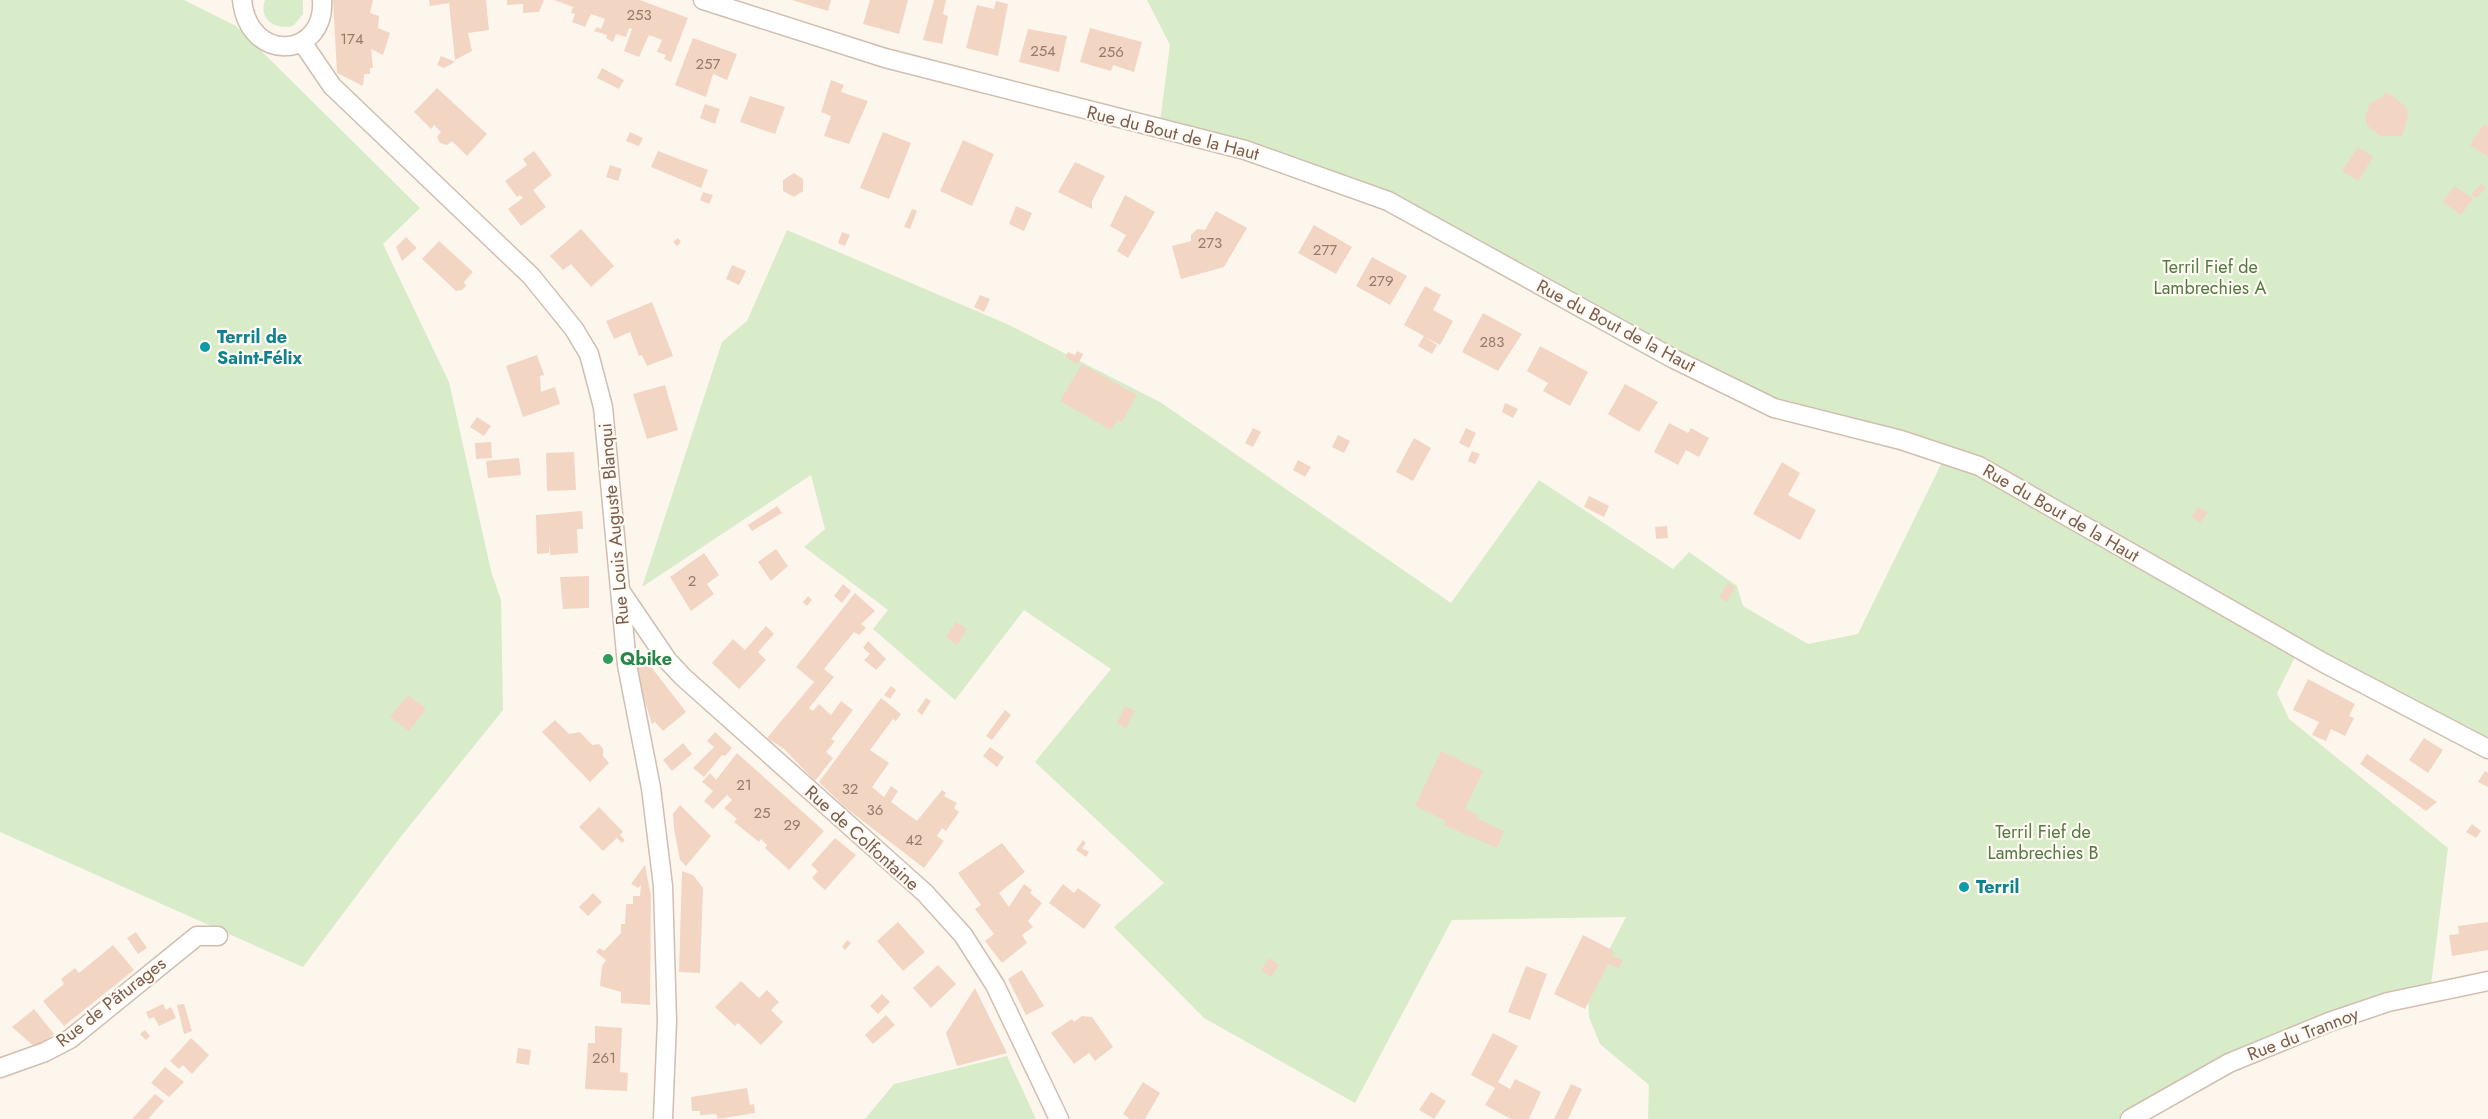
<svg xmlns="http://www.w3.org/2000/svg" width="2488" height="1119" viewBox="0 0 2488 1119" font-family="Jost,sans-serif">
<rect width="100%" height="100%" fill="#fdf6ec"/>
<path fill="#d8ecc9" d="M0,0H184L236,26L420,208L383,244L449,382L491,571L501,600L503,710L399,839L303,967L0,832Z
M265,0H303V14L293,26C276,30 258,20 265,0Z
M1147,0H2488V749L2299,649L2277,693L2289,719L2448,848L2430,993L2388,1002L2122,1119H1648L1649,1085L1600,1044L1589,1017L1588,990L1626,917L1452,920L1355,1103L1204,1018L1114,927L1164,883L1035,762L1111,669L1024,610L955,700L873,629L888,610L804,547L825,529L811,475L642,587L722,342L747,321L787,230L1007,324L1160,402L1451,603L1539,480L1673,569L1689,552L1737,586L1743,606L1808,644L1858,634L1946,454L1774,408L1388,201L1159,129L1170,45Z
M1007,1056L1036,1119H865L894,1084Z"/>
<path fill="#f3d5c3" d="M333,0H373L370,13L379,16L378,28L390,33L383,55L371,49L373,68H370V74H364L363,86L337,73Z
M429,0H486L489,30L468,33L472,51L455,60L449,3L430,6Z
M507,0H544L539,12L523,13V4L507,5Z
M554,0H640L688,18L671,62L664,59L666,55L657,52L662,40L649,35L639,57L624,51L632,29L629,28L626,37L616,34L613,42L606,38L607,35L594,31L597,27L601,29L605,19L591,14L585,27L572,22L575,14L571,13L573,7Z
M792,0H831L828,11Z
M870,0H908L899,34L863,24Z
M934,0H946L943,14L948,16L942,44L923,40Z
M996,1L1008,4L998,56L966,48L977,5L994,9Z
M1090,28L1142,42L1134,72L1113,65L1111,71L1080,62Z
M1028,29L1067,36L1059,72L1019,62Z
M693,38L737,54L727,80L713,74L706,97L675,85Z
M441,56L451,60L455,62L444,68L437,65Z
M602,68L624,80L619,89L597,78Z
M831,80L844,85L841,92L868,101L849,144L824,136L831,116L821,112Z
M437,88L487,134L467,156L452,141L447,145L440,143L437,137L441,132L434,125L431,129L414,112Z
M2384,92L2394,97L2406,107L2408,115L2402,136H2380L2367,125L2365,117L2370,103L2384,96Z
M750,96L785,107L775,134L740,122Z
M705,104L720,109L715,124L700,118Z
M2484,124L2488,127V157L2470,145Z
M630,132L643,138L639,146L626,141Z
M883,132L911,143L889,199L860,188Z
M963,140L994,154L972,206L940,191Z
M2358,147L2373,157L2358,181L2342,171Z
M534,151L552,175L533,190L546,207L521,226L508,209L523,198L520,195L517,197L505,181L527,165L523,159Z
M658,151L708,170L701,188L651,167Z
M1075,162L1105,176L1092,201V209L1058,192Z
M610,165L622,169L618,181L606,177Z
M794,173L803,179V191L794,197L783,191V180Z
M2482,183L2485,188L2477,198L2471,195Z
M2454,186L2473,198L2461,215L2443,202Z
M703,192L713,195L709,204L700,200Z
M1125,195L1155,212L1128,258L1117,251L1126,235L1110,226Z
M1016,206L1032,213L1024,231L1009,224Z
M912,209L917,211L910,229L904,227Z
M1216,211L1247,228L1224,267L1181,279L1172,246L1191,241V235L1197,229L1205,230Z
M1314,225L1352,247L1336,274L1298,253Z
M581,229L614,266L591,287L571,264L563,270L550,256Z
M842,232L850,235L845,246L838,243Z
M406,237L417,248L402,261L396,247Z
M678,238L681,242L677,246L673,242Z
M439,241L473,272L464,282L466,286L462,290L456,291L422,259Z
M1372,257L1407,276L1390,305L1356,286Z
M732,265L746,271L739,285L726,279Z
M1425,286L1441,295L1433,310L1453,321L1440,345L1425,337L1437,345L1432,354L1418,346L1424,336L1404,325Z
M980,295L990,299L984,312L974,307Z
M652,302L673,356L647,366L642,355L639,356L630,332L614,339L606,321Z
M1483,313L1522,334L1498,371L1462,352Z
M1540,346L1588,372L1570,406L1543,391L1548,383L1527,371Z
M1077,351L1083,354L1078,364L1065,357L1068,352L1075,355Z
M537,355L544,375L540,376L541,392L555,387L560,404L523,417L506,366Z
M1082,364L1137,395L1122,422L1118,420L1111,430L1060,401Z
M1625,384L1658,402L1639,432L1608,414Z
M665,385L678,430L647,439L633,394Z
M1505,403L1518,409L1513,418L1502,412Z
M477,417L491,426L484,436L470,427Z
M1669,423L1688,433L1691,428L1709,438L1699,457L1686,450L1678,465L1654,452Z
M1253,428L1261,432L1253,447L1245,443Z
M1466,428L1476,433L1469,448L1459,443Z
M1338,435L1350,441L1344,453L1332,447Z
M1414,438L1431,448L1413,481L1396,472Z
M491,442L492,458L476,459L475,443Z
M1472,451L1480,454L1475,464L1468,461Z
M574,452L576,490L547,491L546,453Z
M519,458L521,475L488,478L486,461Z
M1298,460L1311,467L1305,477L1293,470Z
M1782,462L1800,473L1788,495L1816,510L1800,540L1753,514Z
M1589,496L1609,506L1604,517L1584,507Z
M777,506L782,513L752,531L748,525Z
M2198,507L2208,512L2200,523L2192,517Z
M582,511L583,529H577L578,553L550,555V543L549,553L537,554L536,515Z
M1667,526L1668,538L1656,539L1655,527Z
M776,549L788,566L771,581L758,562Z
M704,553L719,575L707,584L714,594L691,611L670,577Z
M589,576V608L563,609L560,577Z
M1728,583L1735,587L1727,602L1719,597Z
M843,584L851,591L842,603L834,596Z
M855,593L875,611L861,624L866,628L859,635L854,632L824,669L834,677L809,708L813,711L819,704L831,715L841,701L853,710L831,739L835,741L826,752L833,758L815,781L784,749L767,738L814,682L796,667Z
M808,596L812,600L807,606L803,602Z
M956,622L967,629L957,645L946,637Z
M766,626L774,634L758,652L766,660L739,689L712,663L733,639L745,650Z
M868,641L886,659L876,670L864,660L870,654L863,648Z
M645,659L686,712L663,731L655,722L652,724L635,670Z
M2308,679L2355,704L2349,716L2354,718L2345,736L2331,729L2326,741L2312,735L2319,722L2293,710Z
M891,686L896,690L890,699L884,695Z
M408,695L426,709L409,731L390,717Z
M881,698L901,714L896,721L893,719L870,750L889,763L872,787L884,797L891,786L898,791L891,802L917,821L942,790L946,793L944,796L957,803L954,808L959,812L946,831L942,828L937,836L944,841L924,868L846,808L819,782Z
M926,698L931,701L922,715L917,711Z
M1125,706L1135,711L1126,728L1117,723Z
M1005,710L1011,715L992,740L986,736Z
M555,720L569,734L580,732L592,745L599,744L603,749V756L609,763L590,782L542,732Z
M715,732L732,748L725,756L722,755L704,777L693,768L714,747L707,741Z
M2424,738L2443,750L2428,773L2409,760Z
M683,743L692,754L672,771L663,760Z
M990,747L1004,757L997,767L983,756Z
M1441,751L1483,771L1465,809L1478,815L1476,818L1504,831L1497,848L1444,825L1446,821L1415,806Z
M737,753L824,831L789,870L765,848L767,845L761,839L759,842L734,822L737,819L724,808L732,800L727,795L713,809L704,801L713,791L702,782L710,773L716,780Z
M2367,754L2437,802L2426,811L2360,764Z
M2485,771L2488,773V787L2478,782Z
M680,805L711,836L686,866L680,860L674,829L673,814Z
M599,807L623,832L620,835L625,840L622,843L617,838L603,851L579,827Z
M2472,824L2481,831L2476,838L2466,832Z
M835,838L856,855L825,890L812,878L818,871L811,865Z
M1083,840L1086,843L1082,848L1089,852L1086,857L1076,850Z
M1002,843L1025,872L999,893L1009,907L1024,884L1032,890L1030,893L1042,903L1028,921L1033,927L1022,935L1027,943L1002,963L985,941L994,934L975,909L981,905L958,873Z
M645,865L651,896L650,1005L621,1003V992L600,986L602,966L606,960L596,952L599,948L604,951L621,933V924H625L626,904H633V896H640L641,885L638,888L631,884Z
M682,871L693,875L703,888L700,973L679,972Z
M1063,884L1074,893L1078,888L1101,905L1084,929L1049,903Z
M593,893L602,902L588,916L579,907Z
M898,922L925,952L903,971L877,941Z
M2488,922V950L2452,956L2449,935L2459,934L2458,926Z
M136,932L147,948L138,954L127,938Z
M1583,935L1614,951L1612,956L1623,960L1619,968L1608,964L1585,1009L1554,994Z
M847,940L851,943L845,950L842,947Z
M113,945L134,970L64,1026L43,1001L64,984L61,979L75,968L79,973Z
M1269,958L1279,965L1271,977L1261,970Z
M938,965L956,984L931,1008L913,988Z
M1526,966L1547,974L1530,1020L1508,1012Z
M1022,970L1044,1006L1026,1015L1008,979Z
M741,981L759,998L767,990L779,1002L771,1010L783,1022L761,1045L738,1023L735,1026L715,1007Z
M975,988L1007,1053L957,1066L946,1033Z
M882,994L890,1002L878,1014L870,1006Z
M163,1004L166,1010L171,1007L176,1018L159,1026L154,1017L149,1019L146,1012Z
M184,1004L192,1031L184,1034L177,1005Z
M34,1009L54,1034L36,1048L12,1027Z
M886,1015L895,1025L873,1044L865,1035Z
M1082,1016L1092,1017L1113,1047L1095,1061L1089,1053L1074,1064L1051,1033L1072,1019L1074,1022Z
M595,1026L622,1028L620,1072L628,1073L627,1091L585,1089L588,1043H595Z
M145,1030L150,1036L146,1040L140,1034Z
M1493,1033L1518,1046L1498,1082L1510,1089L1515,1079L1541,1092L1529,1119H1511L1485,1105L1495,1088L1471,1075Z
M191,1038L209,1055L192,1074L183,1065L179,1069L170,1061Z
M518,1048L531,1050L529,1065L516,1063Z
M165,1067L184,1082L169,1097L151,1083Z
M1143,1082L1160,1093L1145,1119H1130L1123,1114Z
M1571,1084L1582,1089L1568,1119H1554Z
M747,1088L750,1105L754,1104L755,1113L718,1119L716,1114L700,1115V1111H692L691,1097Z
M1431,1092L1446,1101L1434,1119L1419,1110Z
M155,1094L164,1101L148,1119H132Z"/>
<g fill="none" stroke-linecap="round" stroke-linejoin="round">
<defs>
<path id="minor" d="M242,0C249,65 326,58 322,0
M703,0L885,58L1245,150L1388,201L1674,359L1774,408L1901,440L1979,466L2324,663L2488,749
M302,42L332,86L531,276L574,329L589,354L603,407L627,665L651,788L663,886L667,1021L663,1119
M621,592L668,661L683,677L925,893L963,935L995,985L1059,1119
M0,1068L45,1052L70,1039L197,936H218
M2130,1119L2229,1063L2329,1022L2388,1002L2488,981"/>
</defs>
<use href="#minor" stroke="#d1beb0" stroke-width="21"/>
<use href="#minor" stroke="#fff" stroke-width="18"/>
</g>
<g fill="#0f9aa8" stroke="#fffaf3" stroke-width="2">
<circle cx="205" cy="347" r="6"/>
<circle cx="1964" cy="887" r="6"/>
</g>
<circle fill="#2e9e5b" stroke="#fffaf3" stroke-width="2" cx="608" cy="659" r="6"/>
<g text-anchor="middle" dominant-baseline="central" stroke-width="4.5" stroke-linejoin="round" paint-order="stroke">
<g font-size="15" fill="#987a6a">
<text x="639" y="15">253</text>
<text x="352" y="39">174</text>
<text x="1043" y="51">254</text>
<text x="1111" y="52">256</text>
<text x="708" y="64">257</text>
<text x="1210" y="243">273</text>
<text x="1325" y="250">277</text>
<text x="1381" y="281">279</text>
<text x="1492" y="342">283</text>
<text x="692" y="581">2</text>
<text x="744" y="785">21</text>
<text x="850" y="789">32</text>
<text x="875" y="810">36</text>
<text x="762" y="813">25</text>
<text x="792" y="825">29</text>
<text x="914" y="840">42</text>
<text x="604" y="1058">261</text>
</g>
<g font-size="18" fill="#7a5c4d" stroke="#fffaf3">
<text transform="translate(1173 133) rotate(14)">Rue du Bout de la Haut</text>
<text transform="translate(1616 326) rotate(28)">Rue du Bout de la Haut</text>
<text transform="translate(2061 513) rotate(30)">Rue du Bout de la Haut</text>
<text transform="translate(614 524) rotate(-95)">Rue Louis Auguste Blanqui</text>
<text transform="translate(862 838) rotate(42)">Rue de Colfontaine</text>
<text transform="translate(111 1002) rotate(-38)">Rue de Pâturages</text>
<text transform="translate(2303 1034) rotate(-21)">Rue du Trannoy</text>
</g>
<g font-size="18" fill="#537a41" stroke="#fffaf3">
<text x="2210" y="267">Terril Fief de<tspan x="2210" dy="21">Lambrechies A</tspan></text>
<text x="2043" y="832">Terril Fief de<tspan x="2043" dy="21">Lambrechies B</tspan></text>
</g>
<g font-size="18" font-weight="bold" fill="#0d838f" stroke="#fffaf3" text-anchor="start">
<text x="217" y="337">Terril de<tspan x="217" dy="21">Saint-Félix</tspan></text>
<text x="1976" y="887">Terril</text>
</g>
<g font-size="18" font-weight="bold" fill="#27864d" stroke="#fffaf3" text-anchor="start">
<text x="620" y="659">Qbike</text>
</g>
</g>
</svg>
